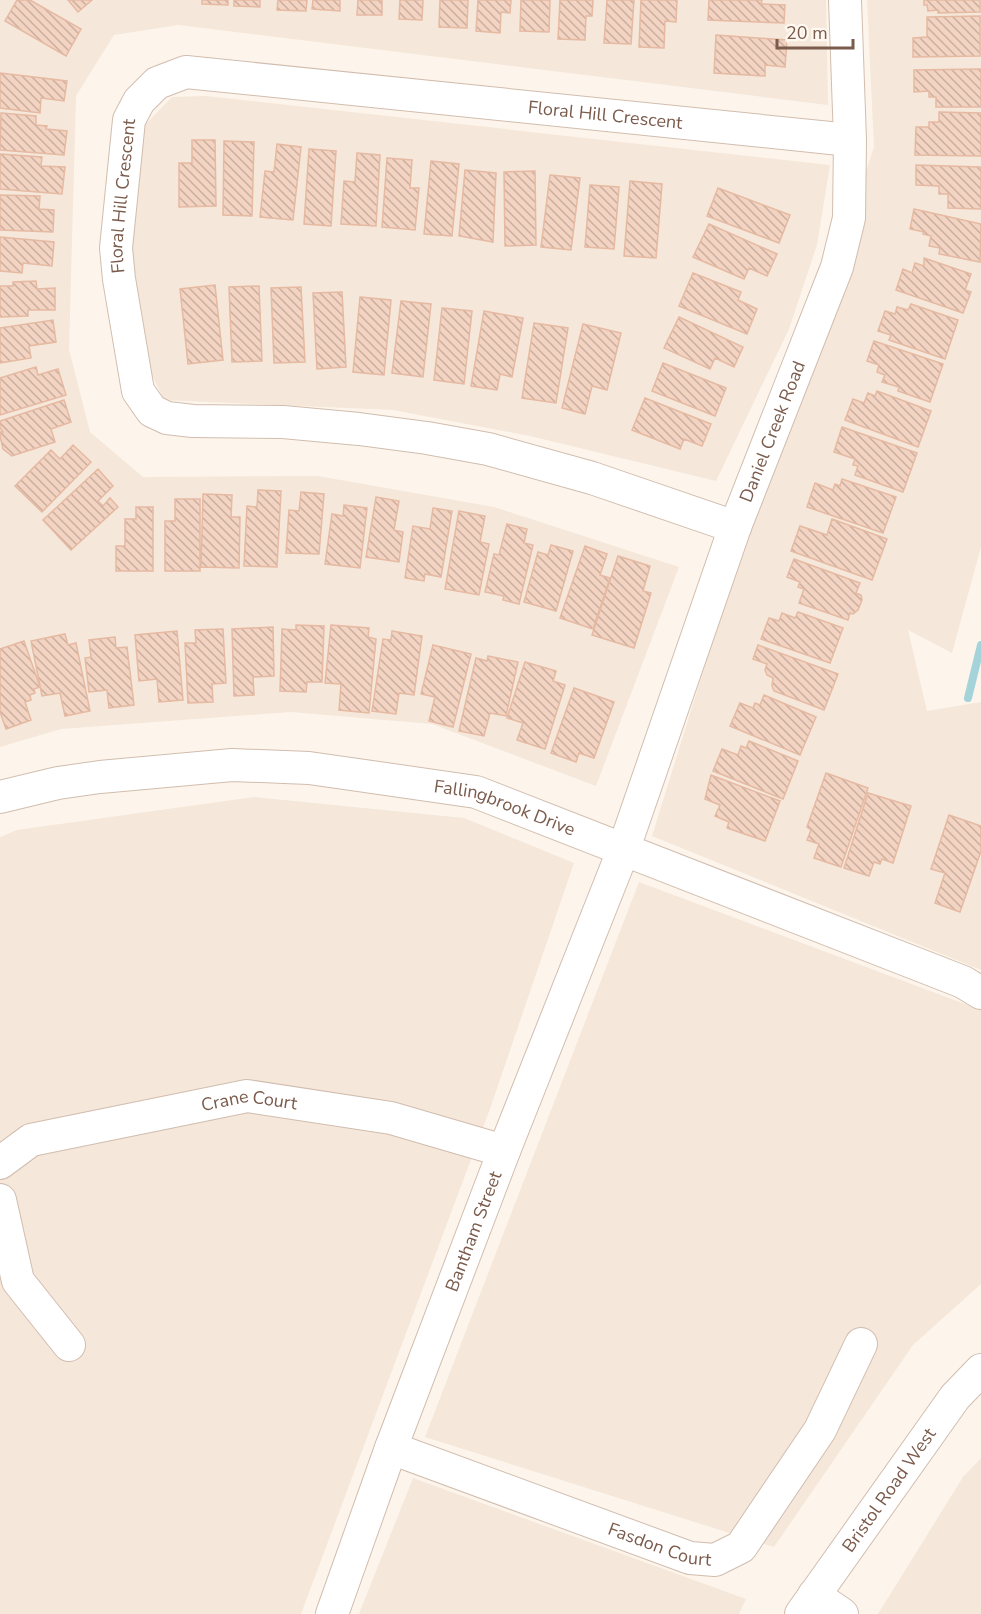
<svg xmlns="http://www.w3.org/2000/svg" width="981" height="1614" viewBox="0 0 981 1614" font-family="'Nunito Sans',sans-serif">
<defs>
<pattern id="building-back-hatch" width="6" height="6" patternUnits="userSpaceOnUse" patternTransform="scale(1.5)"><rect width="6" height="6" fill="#f3d4c2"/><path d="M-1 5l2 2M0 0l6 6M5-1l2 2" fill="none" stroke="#caafa0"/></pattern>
</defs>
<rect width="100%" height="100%" fill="#fdf5eb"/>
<path fill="#f5e7d9" d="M0,0H826L828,105L178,25L114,35L76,96L69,349L90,432L143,477L318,476L494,507L679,567L596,786L432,724L291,712L61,729L0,747Z
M867,0H981V547L952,653L908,630L927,711L981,702V970L652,836L733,575L874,147Z
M206,96L830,165L817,245L789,329L716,481L530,436L393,410L164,400L149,369L130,258L143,127L172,97Z
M254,797L464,818L574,863L491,1106L301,1614H0V837L17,830Z
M639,882L981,1010V1284L913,1345L774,1547L425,1437Z
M981,1458V1614H878L963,1477Z
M413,1478L746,1599L739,1614H359Z"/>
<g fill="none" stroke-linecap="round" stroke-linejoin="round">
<path stroke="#a4d4da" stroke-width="8" d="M968,698L981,645"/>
</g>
<path fill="url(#building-back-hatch)" stroke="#e6b9a2" stroke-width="1.5" d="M17,0H30L81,29L66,56L5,21Z
M68,0H92L78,12Z
M202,0H228V5L202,4Z
M234,0H260V7L234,6Z
M278,0H307L306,11L277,10Z
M313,0H340V11L312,9Z
M358,0H382V15H357Z
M400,0H423L422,20L399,19Z
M440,0H468L467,28L439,27Z
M478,0H511L510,13L501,12L500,33L476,31Z
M521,0H550L549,32L520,31Z
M560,0H593L592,16H586L585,40L558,39Z
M607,0H634L631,44L604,43Z
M641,0H677L676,22L665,21L664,48L639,47Z
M709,0H762L761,4L785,5L784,23L708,20Z
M924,0H980V12L938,13V10L928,11L927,5H924Z
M980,16V56L913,57V38L927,37V17Z
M716,35L787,40L785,67L765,65V76L714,73Z
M981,69V107H936V97H929V91L914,92V70Z
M0,73L67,81L64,101L41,98L40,113L0,108Z
M939,112L981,113V156L915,155L916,127H929V122H939Z
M1,113L36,116V125L47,126L46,129L67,131L64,155L0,150Z
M192,140H215L216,206L179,207V163H192Z
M224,141L254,142L252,216L223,215Z
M277,144L301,147L293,220L260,217L265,171L274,172Z
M309,149L336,151L331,226L304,224Z
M357,153L380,155L376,226L341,224L344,181L355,182Z
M0,154L42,157L41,166L65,167L62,194L0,189Z
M387,158L412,160L410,188H419L415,230L382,227Z
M431,161L459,164L452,236L424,234Z
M916,165L981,167V209L948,208V194H939V186L916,185Z
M465,170L496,173L493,242L459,236Z
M535,171L536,245L505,246L504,172Z
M550,175L580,178L571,250L541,247Z
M630,181L662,184L656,258L624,256Z
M590,185L619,187L614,249L585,247Z
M718,188L790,215L779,243L707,216Z
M0,195L40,196L39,209L54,210L53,232L0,230Z
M914,209L981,224L980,262L939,254L940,248L929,246L931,236L923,234L924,232L910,229Z
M709,224L777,254L767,276L749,268L744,279L693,257Z
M0,237L54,242L52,266L23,263L22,273L0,271Z
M924,258L971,274L965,290L971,292L963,313L896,290L903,269L912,273L915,263L924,266Z
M693,273L741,292L738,300L757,309L747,334L679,306Z
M36,281L37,289L55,288V310H28V316L0,317V286H13V282Z
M215,285L223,360L188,364L180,289Z
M259,286L262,361L232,362L229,287Z
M301,287L305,362L274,363L271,288Z
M342,292L346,367L317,369L313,293Z
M360,297L391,300L384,375L353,372Z
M401,301L431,304L423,377L392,373Z
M911,304L958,320L945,359L889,340L891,335L878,331L885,311L895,314L897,307L908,310Z
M442,308L472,311L464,384L434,380Z
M484,311L523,318L512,377L500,374L497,390L471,386Z
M679,317L743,347L734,367L715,358L710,369L664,348Z
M53,320L56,342L29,346L31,358L0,363V328Z
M534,323L568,328L556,403L522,398Z
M583,324L621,333L607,390L592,386L585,414L562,408Z
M874,341L943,364L930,402L898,391L899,387L882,382L885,375L877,372L879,365L867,361Z
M663,363L726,388L715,416L652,391Z
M36,367L38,375L58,369L66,395L0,415V378Z
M877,391L931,411L918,447L845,420L853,399L864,403L868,393L875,396Z
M645,398L711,424L702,446L684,439L680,449L632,430Z
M64,400L71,422L51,429L55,442L12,456L3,449L0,436V432H3L0,428V421Z
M842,427L917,453L903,492L855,475L858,466L853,465L855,459L834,452Z
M73,445L91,462L42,512L15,486L51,450L60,459Z
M98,469L113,486L98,501L103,506L110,498L118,507L71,550L43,520Z
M842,479L896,497L883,533L807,507L815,483L833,490L835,484L840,486Z
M258,490L281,491L277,567L244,566L247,506L257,507Z
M301,492L324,494L319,554L286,553L289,510L299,511Z
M203,494L232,495L231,517H240L239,568L201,567Z
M376,497L399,501L394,530L403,532L399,562L366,557Z
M175,499H200V571H165V521H175Z
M344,505L367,508L360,568L325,564L332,514L343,516Z
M136,507H153V571H116V546H125V519H136Z
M433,508L452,511L441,577L425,574L424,581L405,578L413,526L430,529Z
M459,511L485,516L480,542L489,544L479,595L445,589Z
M832,519L887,539L872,580L791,551L800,526L827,535Z
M507,524L527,529L524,543L533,545L519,604L503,600L504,596L485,592L494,554L499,555Z
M551,545L573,551L556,611L524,602L538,552L548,555Z
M585,546L607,554L600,575L610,578L593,629L560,618Z
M618,556L650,566L643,591L651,593L634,648L592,635Z
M794,559L860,583L856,593L861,595L862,600L858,610L853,614L850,613L848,620L799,603L804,589L798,587L800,582L787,577Z
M798,612L843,628L830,663L761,639L769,618L779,621L782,613L795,618Z
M296,625L324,626L322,682H307L306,692L280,691L282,629L296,630Z
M331,625L369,628L368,637L376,639L369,713L339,710L341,684L325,683Z
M273,627L274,676L253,677L254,695L234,696L232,629Z
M223,629L226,683L212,684L213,702L188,703L185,643H196L195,630Z
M177,631L183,700L159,702L157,679L139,681L135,635Z
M392,631L422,636L414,695L399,693L396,714L372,711L383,639L391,640Z
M65,634L68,645L76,643L90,711L65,716L60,693L42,696L31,641Z
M115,637L116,648L127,647L134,705L109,708L107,690L89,692L85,658L91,657L89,640Z
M24,641L40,687L34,689L35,693L30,695L31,700L25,702L31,720L6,729L0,712V649Z
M433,645L471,654L453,727L429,721L435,697L421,694Z
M758,645L838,674L824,710L774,691L772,686L773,678L767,675L765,670L767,664L753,659Z
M488,656L518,662L506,716L490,713L484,736L459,731L476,658L487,661Z
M525,662L556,671L553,681L565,685L545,749L517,740L523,723L507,718Z
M574,688L614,702L594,758L579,753L576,762L551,753Z
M764,695L816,717L800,755L730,726L740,703L753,708L755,703L760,705Z
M749,741L798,761L783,799L713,771L722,749L738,755L741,746L746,748Z
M826,773L868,788L841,867L814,858L819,844L807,840L811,830L807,827Z
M711,775L780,801L765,841L727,828L729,822L715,816L720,805L705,799Z
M868,793L911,806L893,863L882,859L880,864L874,862L869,876L844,868Z
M949,815L981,826V851L960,912L935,903L945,873L931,869Z"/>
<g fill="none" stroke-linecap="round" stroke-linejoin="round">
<defs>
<g id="minor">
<path id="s1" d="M735,527L592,478L488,449L427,438L359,429L283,422L193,421L167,418L152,411L138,391L119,279L116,248L129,120L139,101L157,83L186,72L850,140"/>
<path id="s2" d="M0,797L58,783L100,777L232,765L309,768L476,792L963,982L981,993"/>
<path id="s3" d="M0,1163L31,1140L247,1096L391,1118L504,1151"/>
<path d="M0,1200L18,1281L69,1345"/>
<path id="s4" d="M391,1448L690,1558L715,1560L741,1547L820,1430L861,1344"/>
<path d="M814,1595L842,1614"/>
<path id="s5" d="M332,1614L391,1448L504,1151L623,851L735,527L837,267L849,218L850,140L845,0"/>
<path id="s6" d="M801,1614L955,1397L981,1370"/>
</g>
</defs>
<use href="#minor" stroke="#d1bdaf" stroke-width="34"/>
<use href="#minor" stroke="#fff" stroke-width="32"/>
</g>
<g text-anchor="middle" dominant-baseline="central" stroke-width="4.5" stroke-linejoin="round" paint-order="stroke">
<g font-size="18" fill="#7a5b4c" stroke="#fff9f2">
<text stroke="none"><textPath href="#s1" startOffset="1396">Floral Hill Crescent</textPath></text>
<text stroke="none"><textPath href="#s1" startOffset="820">Floral Hill Crescent</textPath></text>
<text stroke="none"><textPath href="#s5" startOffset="1262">Daniel Creek Road</textPath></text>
<text stroke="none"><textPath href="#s2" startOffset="512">Fallingbrook Drive</textPath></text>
<text stroke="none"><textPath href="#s3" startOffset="261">Crane Court</textPath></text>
<text stroke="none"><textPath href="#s5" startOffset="408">Bantham Street</textPath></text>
<text stroke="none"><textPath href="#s6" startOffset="152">Bristol Road West</textPath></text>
<text stroke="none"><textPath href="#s4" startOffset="286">Fasdon Court</textPath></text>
</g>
</g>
<path d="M777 39v9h76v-9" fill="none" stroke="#7a5b4c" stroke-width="3"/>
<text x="786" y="39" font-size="18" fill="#7a5b4c" stroke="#fff9f2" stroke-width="4.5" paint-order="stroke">20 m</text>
</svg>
